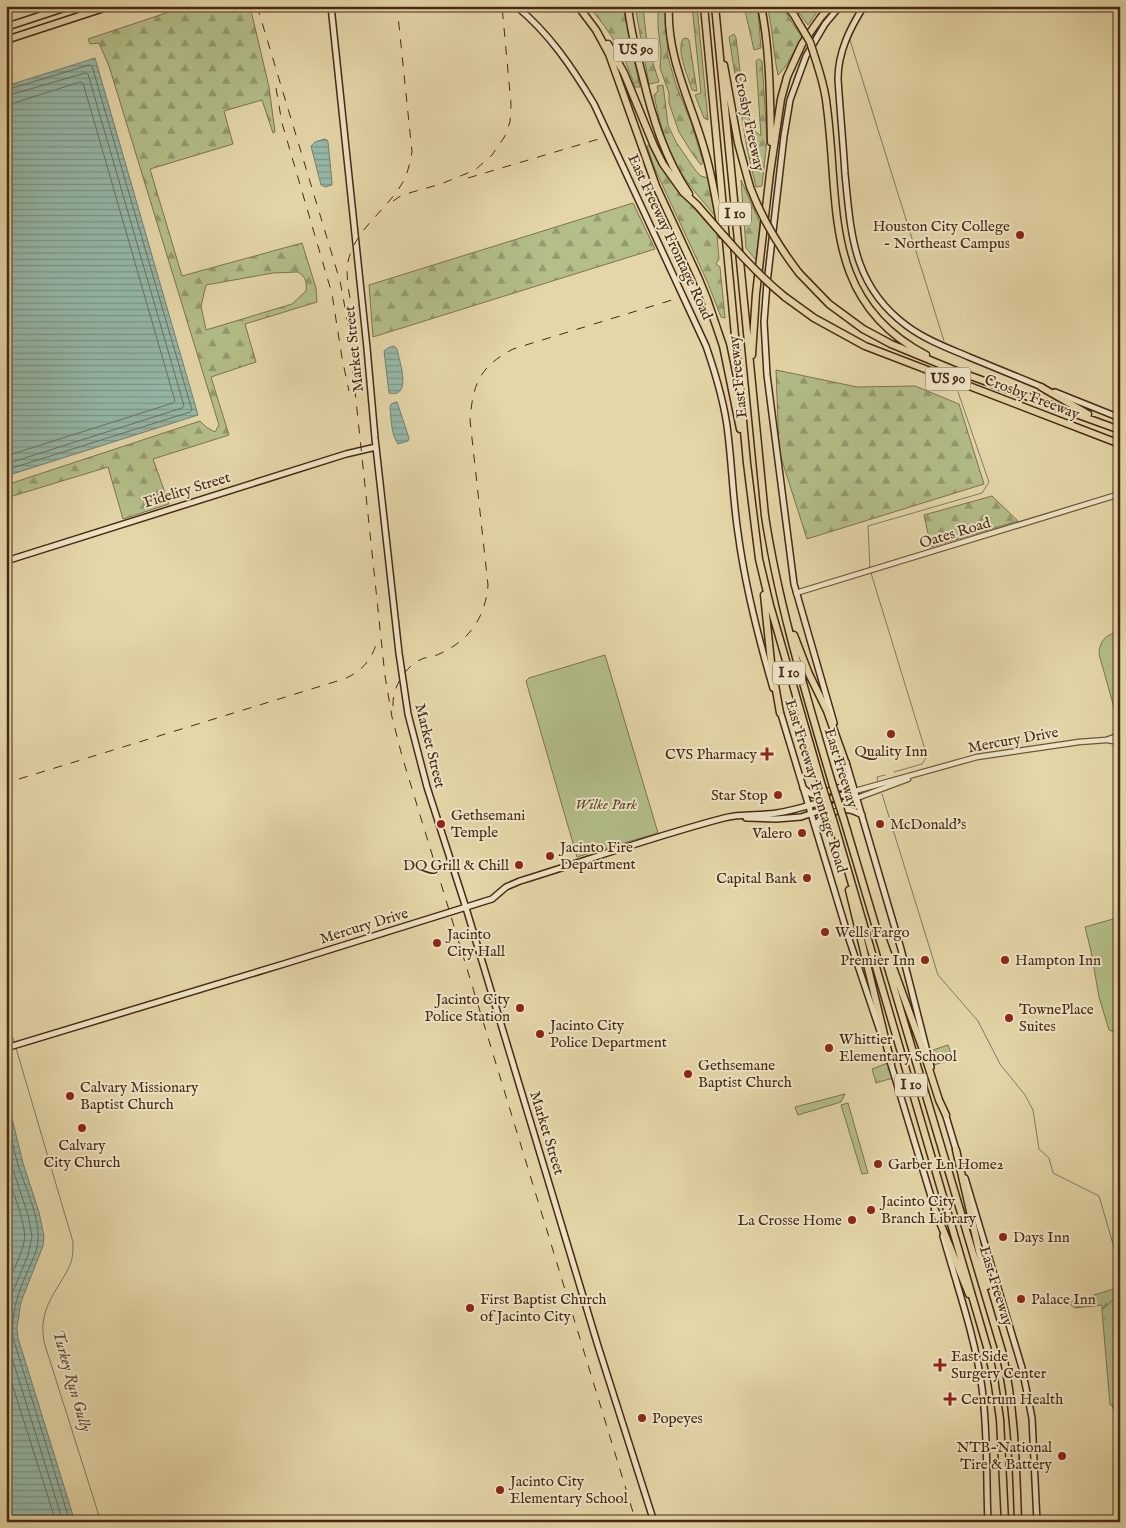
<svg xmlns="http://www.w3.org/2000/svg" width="1126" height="1528" viewBox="0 0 1126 1528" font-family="'IM FELL English',serif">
<defs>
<pattern id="grass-tufts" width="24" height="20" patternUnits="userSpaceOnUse" patternTransform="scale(1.25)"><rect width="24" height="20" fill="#b3be89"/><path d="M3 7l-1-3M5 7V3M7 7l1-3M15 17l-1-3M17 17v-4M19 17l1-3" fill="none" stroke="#949a6f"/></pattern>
<pattern id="forest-firs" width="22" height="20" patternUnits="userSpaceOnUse" patternTransform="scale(1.25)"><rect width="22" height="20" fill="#b3be89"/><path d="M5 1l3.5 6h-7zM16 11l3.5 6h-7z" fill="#949a6f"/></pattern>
<pattern id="water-rules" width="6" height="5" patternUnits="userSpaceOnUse" patternTransform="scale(1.25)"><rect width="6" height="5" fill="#95b9aa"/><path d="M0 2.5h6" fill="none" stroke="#7c9689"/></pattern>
</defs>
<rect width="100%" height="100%" fill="#e4d6a8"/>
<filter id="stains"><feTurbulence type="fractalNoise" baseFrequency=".004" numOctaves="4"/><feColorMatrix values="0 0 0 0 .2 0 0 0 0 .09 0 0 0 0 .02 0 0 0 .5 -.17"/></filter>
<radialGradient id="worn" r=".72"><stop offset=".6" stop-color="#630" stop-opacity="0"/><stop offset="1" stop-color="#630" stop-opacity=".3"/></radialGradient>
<path fill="url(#grass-tufts)" stroke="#7e734e" d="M948,1045L953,1059L934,1065L930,1051Z
M888,1063L893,1078L876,1083L872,1069Z
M1120,1293V1429L1112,1405H1110L1102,1310Z"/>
<path fill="url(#forest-firs)" stroke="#7e734e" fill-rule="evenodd" d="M187,6H250L269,87L275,132L273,133L262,100L224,111L233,144L150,169L182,276L302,243L316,288L317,302L245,324L256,362L211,377L229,435L153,459L169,504L123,519L108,467L6,498V485L200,421L206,427L215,432L219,425L109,66L99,43L90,44L88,39ZM298,272C306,277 307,282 306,291L292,304L206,330L201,306L206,285L273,273Z
M588,6H623L640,87H635C624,54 612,33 588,6Z
M635,6H643L647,44L659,82L649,84Z
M658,6H666L668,57L676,85L691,122L703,162L701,165L692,153L679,132L669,103V93L660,68L661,52L658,27Z
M692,6H697L708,120L704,118L695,95L701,93Z
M744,6H757L758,11L761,48L754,50Z
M767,6H781L802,37L786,66L778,75C773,52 773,29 767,6Z
M794,6H821L808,25Z
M734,34L736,38L743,95L752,129L761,136L756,61L759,59L762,61L767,140L762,186L756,187L747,149L729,37Z
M686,38L689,40L697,91L692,90C688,76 676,51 683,39Z
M663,85L668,125L676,142L696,171L701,176L708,178L715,216C702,200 687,184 677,166C665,145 659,119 654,95L658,91L657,86Z
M650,145L658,162L674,186L717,234L719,259L716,264L720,267L725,318L721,317L707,281L654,167L647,146Z
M741,180L760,223L756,260L746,248Z
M633,203L655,249L373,337L369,285Z
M776,370L857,387L915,386L959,404L984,484L807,539L779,451Z
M992,496L1018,521L931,547L924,515Z
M1120,1287V1293L1102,1310V1305L1075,1308L1068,1303Z"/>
<path fill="#b3be89" stroke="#7e734e" d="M1120,632V720L1115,711L1099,654C1099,641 1107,633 1120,632Z
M605,655L658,833L577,857L526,681L529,678Z
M1120,917V1030L1114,1032L1109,1030L1099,997L1091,951L1085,927Z
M845,1094L841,1102L798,1115L795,1107Z
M848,1103L868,1173L862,1174L841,1105Z"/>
<path fill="url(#water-rules)" stroke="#767f6e" d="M95,58L198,415L6,476V86Z
M324,139L327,140L328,142L332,182V185L325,187L321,185L311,146L315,142Z
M394,346L397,349C399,360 413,399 389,393L384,351L388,348Z
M396,402H397L409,438L408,441L398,444C391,434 391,419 390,407L391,404Z
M6,1094L23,1163L39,1212L44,1236L43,1246L21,1302L17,1328L18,1338L75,1522H6Z"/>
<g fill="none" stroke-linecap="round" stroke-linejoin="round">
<path stroke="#6e705e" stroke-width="1" d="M6,90L89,65L92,66L192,410L190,412L6,470
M6,96L85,73L88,74L184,406L182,408L6,464
M6,104L14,103L80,82L83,83L175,401L173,403L6,456
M6,1113C10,1130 13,1148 18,1165C25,1187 40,1218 38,1239C38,1249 33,1259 29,1268C18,1293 11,1311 13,1338L70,1522
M6,1141L12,1167L28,1215L32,1237L28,1255L10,1299L6,1327
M6,1172C11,1188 28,1226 24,1242C21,1257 12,1272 6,1286
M6,1329L7,1340L14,1364L63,1522
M6,1365L56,1522"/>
<path stroke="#767f6e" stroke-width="1" d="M850,40L944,341
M870,569L868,526L982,493L989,482L958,392
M871,573L927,756L922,764L894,772
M878,782L877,777L885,775
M882,794L938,975L978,1021L1000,1064L1025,1095L1033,1110L1039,1149L1049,1158L1053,1173L1099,1196L1120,1268
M6,1019L15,1044
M16,1048L73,1242C73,1250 73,1258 70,1265C62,1283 47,1299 44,1318C42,1326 43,1334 44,1342L101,1522
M1120,1341L1115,1361L1118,1400L1120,1409"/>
<defs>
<path id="tertiary" d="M796,593L1120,494
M1107,740L1120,742
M855,791L977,757L1079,742L1106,740L1120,735
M857,798L908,779"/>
<path id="secondary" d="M331,6L367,348L375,438L399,653L408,714L427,787L466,908L598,1346L654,1522
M516,6C549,33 572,67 594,104L706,346C716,375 725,404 728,434C732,467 733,500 738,533C745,585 758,637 773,688
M864,6C850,28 838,52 838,79C840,110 843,142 845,174C851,235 853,286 907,326C926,340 948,348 969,357C993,367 1018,377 1042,387
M1055,392L1120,418
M6,561L346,454L376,447
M780,711L849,939L881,1034
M834,723L794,584L767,375L764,322L767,283L784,136L790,100L806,56L825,24L840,6
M846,762L901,949L931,1067
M803,788L811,794L815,795L845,786L849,776
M746,818L776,819L801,817L857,798
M815,827C819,816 839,808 850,810C855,811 858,813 862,815
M6,1048L287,963L492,899L506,887L520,881C588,860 655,836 724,818C742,813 759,816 777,813C803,809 829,799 855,791
M890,1061L936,1213
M945,1113L957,1153
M965,1178L1022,1368L1032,1418L1037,1522
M943,1236C957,1286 975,1336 982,1388C988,1432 986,1477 988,1522"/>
<path id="motorway" d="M628,6C630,29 636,51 642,74C652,116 664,157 689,194
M669,6C666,57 692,104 705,152C713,179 717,207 722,235
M704,6L747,463L759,559L770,605L822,786
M715,6L765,516C779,607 806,694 832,783
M761,6C770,50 770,97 771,142
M787,6L794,15
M581,10L596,30L609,54L656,186L698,277L707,299L723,346L740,429
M6,27L70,6
M6,40L110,6
M608,44L624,73L654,146L663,164L683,192L697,205
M724,65L738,143L750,187
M818,67C822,80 826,94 827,108C840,206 822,301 926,355
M799,273L829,304L863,329L891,344L954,370L1120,430
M785,297L814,318L865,346L1120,444
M752,355L756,294L770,173L781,99L787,77L802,44L821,17L831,6
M1041,387L1088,414
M764,595L771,662L780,713
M794,635L809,674L827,711L846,764
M844,820L1002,1351C1015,1408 1016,1464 1018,1522
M834,823L987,1347L994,1378L1000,1419L1005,1522
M849,890L891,1063
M883,940L922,1047L939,1100L946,1115
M956,1150L987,1286
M935,1210L969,1294"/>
</defs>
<use href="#tertiary" stroke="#6f5438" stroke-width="7"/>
<use href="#secondary" stroke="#482813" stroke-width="8"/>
<use href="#motorway" stroke="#482813" stroke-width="9"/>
<use href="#tertiary" stroke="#ede4c6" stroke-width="4.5"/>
<use href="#secondary" stroke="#ede4c6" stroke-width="5"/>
<use href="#motorway" stroke="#e4d6a8" stroke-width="6"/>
<path stroke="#482813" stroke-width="1" stroke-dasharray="9 9" stroke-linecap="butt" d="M257,6L340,281L348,324L385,676L392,717L402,756L636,1522
M276,88L282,123L332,294L342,358L349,391
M468,178L602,138
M393,201L402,195L441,184L475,170L492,155L505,136L510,122L511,104L502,6
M350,298C348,288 347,278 347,268C351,231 386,212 403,182C408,173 410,162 412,152L397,6
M393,706C392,688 405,666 422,659C426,657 432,657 437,655C469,641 485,619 488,585L470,420C473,384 479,367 513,349L672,300
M19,779L344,679C363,671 373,658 378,638"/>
<defs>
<path id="motorway-bridge" d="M794,15L810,42L818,67
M750,187C762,219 779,247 799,273
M697,205C725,237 752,270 785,297
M832,783L844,820
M822,786L834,823"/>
</defs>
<use href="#motorway-bridge" stroke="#482813" stroke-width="9" stroke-linecap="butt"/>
<use href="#motorway-bridge" stroke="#e4d6a8" stroke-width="6"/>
</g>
<g fill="#8f2418" stroke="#ede4c6" stroke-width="2">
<circle cx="1020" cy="235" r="5"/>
<circle cx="891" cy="734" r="5"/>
<path d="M764.5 746.5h5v5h5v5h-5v5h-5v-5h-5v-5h5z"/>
<circle cx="778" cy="795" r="5"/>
<circle cx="441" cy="824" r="5"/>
<circle cx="880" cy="824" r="5"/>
<circle cx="802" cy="833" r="5"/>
<circle cx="550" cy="856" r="5"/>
<circle cx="519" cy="865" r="5"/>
<circle cx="807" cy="878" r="5"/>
<circle cx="825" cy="932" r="5"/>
<circle cx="437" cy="943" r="5"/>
<circle cx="925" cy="960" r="5"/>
<circle cx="1005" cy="960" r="5"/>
<circle cx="520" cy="1008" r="5"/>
<circle cx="1009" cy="1018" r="5"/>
<circle cx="540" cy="1034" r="5"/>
<circle cx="829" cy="1048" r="5"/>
<circle cx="688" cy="1074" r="5"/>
<circle cx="70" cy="1096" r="5"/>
<circle cx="82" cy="1128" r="5"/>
<circle cx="878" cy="1164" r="5"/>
<circle cx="871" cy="1210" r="5"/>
<circle cx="852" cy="1220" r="5"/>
<circle cx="1003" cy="1237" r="5"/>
<circle cx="1021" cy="1299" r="5"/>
<circle cx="470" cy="1308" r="5"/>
<path d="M937.5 1357.5h5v5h5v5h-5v5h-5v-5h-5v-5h5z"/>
<path d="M947.5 1391.5h5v5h5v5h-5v5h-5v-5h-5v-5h5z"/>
<circle cx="642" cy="1418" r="5"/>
<circle cx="1062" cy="1456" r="5"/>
<circle cx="500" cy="1490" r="5"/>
</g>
<g text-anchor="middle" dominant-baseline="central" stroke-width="4" stroke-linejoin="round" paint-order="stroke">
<g fill="#ede4c6" stroke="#7a6049" stroke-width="1">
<rect x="613.5" y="38.5" width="45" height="23" rx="4"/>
<rect x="719" y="202.5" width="32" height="23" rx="4"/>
<rect x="925.5" y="367.5" width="45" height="23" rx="4"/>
<rect x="773" y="661.5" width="32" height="23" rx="4"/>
<rect x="895" y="1073.5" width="32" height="23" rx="4"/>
</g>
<g font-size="14" font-weight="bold" fill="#482813">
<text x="636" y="50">US 90</text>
<text x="735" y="214">I 10</text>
<text x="948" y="379">US 90</text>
<text x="789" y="673">I 10</text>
<text x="911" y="1085">I 10</text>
</g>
<g font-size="15" fill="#482813" stroke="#ede4c6">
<text transform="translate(749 122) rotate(78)">Crosby Freeway</text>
<text transform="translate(670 237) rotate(65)">East Freeway Frontage Road</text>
<text transform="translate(354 349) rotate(-96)">Market Street</text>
<text transform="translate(738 377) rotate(-96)">East Freeway</text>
<text transform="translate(1032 397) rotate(21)">Crosby Freeway</text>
<text transform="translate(187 490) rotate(-17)">Fidelity Street</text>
<text transform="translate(955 533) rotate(-17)">Oates Road</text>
<text transform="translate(1013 740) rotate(-10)">Mercury Drive</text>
<text transform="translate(430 746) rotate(76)">Market Street</text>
<text transform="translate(841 768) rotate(73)">East Freeway</text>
<text transform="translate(816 786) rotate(73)">East Freeway Frontage Road</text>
<text transform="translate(364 926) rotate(-17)">Mercury Drive</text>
<text transform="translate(547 1133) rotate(73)">Market Street</text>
<text transform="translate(996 1286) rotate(73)">East Freeway</text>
</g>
<g font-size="15" fill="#482813" stroke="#ede4c6" text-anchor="start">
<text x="1010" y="226" text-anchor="end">Houston City College<tspan x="1010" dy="17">- Northeast Campus</tspan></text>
<text x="891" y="751" text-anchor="middle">Quality Inn</text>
<text x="757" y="754" text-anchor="end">CVS Pharmacy</text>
<text x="768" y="795" text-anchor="end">Star Stop</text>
<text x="451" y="815">Gethsemani<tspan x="451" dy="17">Temple</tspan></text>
<text x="890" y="824">McDonald's</text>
<text x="792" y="833" text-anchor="end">Valero</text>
<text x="560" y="847">Jacinto Fire<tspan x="560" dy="17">Department</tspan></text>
<text x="509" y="865" text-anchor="end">DQ Grill &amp; Chill</text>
<text x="797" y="878" text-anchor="end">Capital Bank</text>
<text x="835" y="932">Wells Fargo</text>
<text x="447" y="934">Jacinto<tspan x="447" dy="17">City Hall</tspan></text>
<text x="915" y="960" text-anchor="end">Premier Inn</text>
<text x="1015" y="960">Hampton Inn</text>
<text x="510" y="999" text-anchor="end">Jacinto City<tspan x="510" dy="17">Police Station</tspan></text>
<text x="1019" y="1009">TownePlace<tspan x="1019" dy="17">Suites</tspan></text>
<text x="550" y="1025">Jacinto City<tspan x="550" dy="17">Police Department</tspan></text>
<text x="839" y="1039">Whittier<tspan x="839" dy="17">Elementary School</tspan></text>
<text x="698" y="1065">Gethsemane<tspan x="698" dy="17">Baptist Church</tspan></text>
<text x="80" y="1087">Calvary Missionary<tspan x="80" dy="17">Baptist Church</tspan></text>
<text x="82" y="1145" text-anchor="middle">Calvary<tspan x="82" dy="17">City Church</tspan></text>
<text x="888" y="1164">Garber Ln Home2</text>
<text x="881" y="1201">Jacinto City<tspan x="881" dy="17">Branch Library</tspan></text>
<text x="842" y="1220" text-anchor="end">La Crosse Home</text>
<text x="1013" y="1237">Days Inn</text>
<text x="480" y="1299">First Baptist Church<tspan x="480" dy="17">of Jacinto City</tspan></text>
<text x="1031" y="1299">Palace Inn</text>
<text x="951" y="1356">East Side<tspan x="951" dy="17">Surgery Center</tspan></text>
<text x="961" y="1399">Centrum Health</text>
<text x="652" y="1418">Popeyes</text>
<text x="1052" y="1447" text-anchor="end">NTB-National<tspan x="1052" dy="17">Tire &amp; Battery</tspan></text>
<text x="510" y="1481">Jacinto City<tspan x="510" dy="17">Elementary School</tspan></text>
</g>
<g font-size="15" font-style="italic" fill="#5d462b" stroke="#ede4c6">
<text x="606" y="804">Wilke Park</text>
</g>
<g font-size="16" font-style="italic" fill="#5b4c39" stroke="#ede4c6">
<text transform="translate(71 1381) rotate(74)">Turkey Run Gully</text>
</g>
</g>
<rect width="1126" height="1528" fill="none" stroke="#e4d6a8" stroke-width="25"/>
<rect x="8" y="8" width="1111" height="1513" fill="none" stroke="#482813" stroke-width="2.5"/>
<rect x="12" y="12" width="1101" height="1503" fill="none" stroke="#482813"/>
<rect width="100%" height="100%" filter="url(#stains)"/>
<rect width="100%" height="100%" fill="url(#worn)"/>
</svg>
